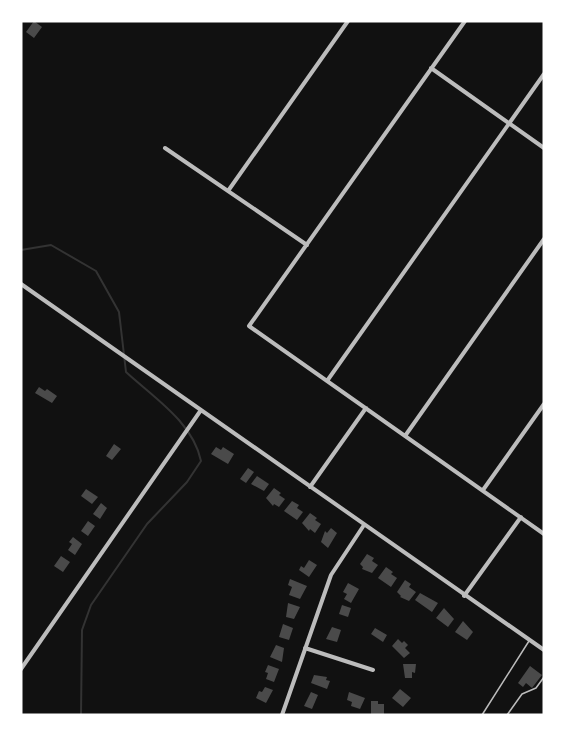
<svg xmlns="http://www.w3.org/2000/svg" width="565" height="736" viewBox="0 0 565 736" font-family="'Fira Sans Condensed',sans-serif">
<rect width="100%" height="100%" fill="#111"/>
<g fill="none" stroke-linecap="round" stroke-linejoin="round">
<path stroke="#333" stroke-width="2" d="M21,250L51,245L96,271L119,312L126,372C153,397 193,422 201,461L187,482L147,524L91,605L82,630L81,715"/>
</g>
<path fill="#4a4a4a" d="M34,21L42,27L34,38L26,32Z
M39,387L45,391L47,389L57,396L52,403L35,393Z
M114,444L121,449L112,460L106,456Z
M216,447L221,450L223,447L234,454L228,464L211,454Z
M248,468L254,472L246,483L240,479Z
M257,476L269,484L264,491L251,484Z
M274,488L281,493L279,495L285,499L279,507L274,504L273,506L266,498Z
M86,489L98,497L92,504L81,496Z
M292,501L299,505L297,508L303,512L297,520L284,511Z
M101,503L107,508L100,519L93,514Z
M310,513L317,518L315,520L321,524L315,533L310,529L309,531L302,523Z
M88,521L95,526L88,536L81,531Z
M331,528L337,533L328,548L321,542L325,531L327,533Z
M73,537L82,544L75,555L68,550L72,544L69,542Z
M367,554L374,558L372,561L378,565L372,573L362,569L363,567L360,564Z
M61,556L70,562L63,572L54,566Z
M309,560L317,565L309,577L299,570L301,566L304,568Z
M386,567L393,572L391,574L397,578L391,587L378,578Z
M290,579L307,586L300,599L289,595L292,587L288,585Z
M405,580L411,584L409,587L416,592L409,601L400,597L401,596L397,592Z
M348,583L359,589L351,603L344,599L347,594L343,592Z
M420,593L438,603L432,612L415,600Z
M288,603L300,607L294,619L286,617Z
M342,605L351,608L348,617L339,614Z
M444,608L454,619L448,627L436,618Z
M463,621L473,632L467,640L455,632Z
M283,624L293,628L289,640L279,637Z
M332,627L341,630L337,642L326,639Z
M375,628L387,635L383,642L371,634Z
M398,639L402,643L404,641L408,645L405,648L410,653L404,658L392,646Z
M276,645L284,648L282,662L270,657Z
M403,664H416L415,673L412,672V678H405Z
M268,665L279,669L274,682L266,679L268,673L265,672Z
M530,666L542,675L532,688L526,683L523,687L518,683Z
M314,675L327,677L326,680L330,681L327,689L311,683Z
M265,687L273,690L266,703L256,698L259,691L262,692Z
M400,689L411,698L403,707L392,698Z
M311,692L318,695L312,709L304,706Z
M349,692L365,698L360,709L351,706L352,702L347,700Z
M371,701H378V704H384V715H371Z"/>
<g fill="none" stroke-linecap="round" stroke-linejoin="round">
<path stroke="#bcbcbc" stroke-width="1.5" d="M482,715L529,641
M507,715L522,694L536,688L544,677"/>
<path stroke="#bcbcbc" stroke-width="4" d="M465,21L249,326L544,534
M431,68L544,148
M165,148L307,245
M228,191L348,21
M21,284L544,650
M327,381L544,74
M405,436L544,239
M310,487L366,408
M483,490L544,404
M464,596L521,517
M305,648L373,670
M21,669L201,410
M282,715L331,575L364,525"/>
</g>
<rect width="565" height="736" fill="none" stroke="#ffffff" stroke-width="45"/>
</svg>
